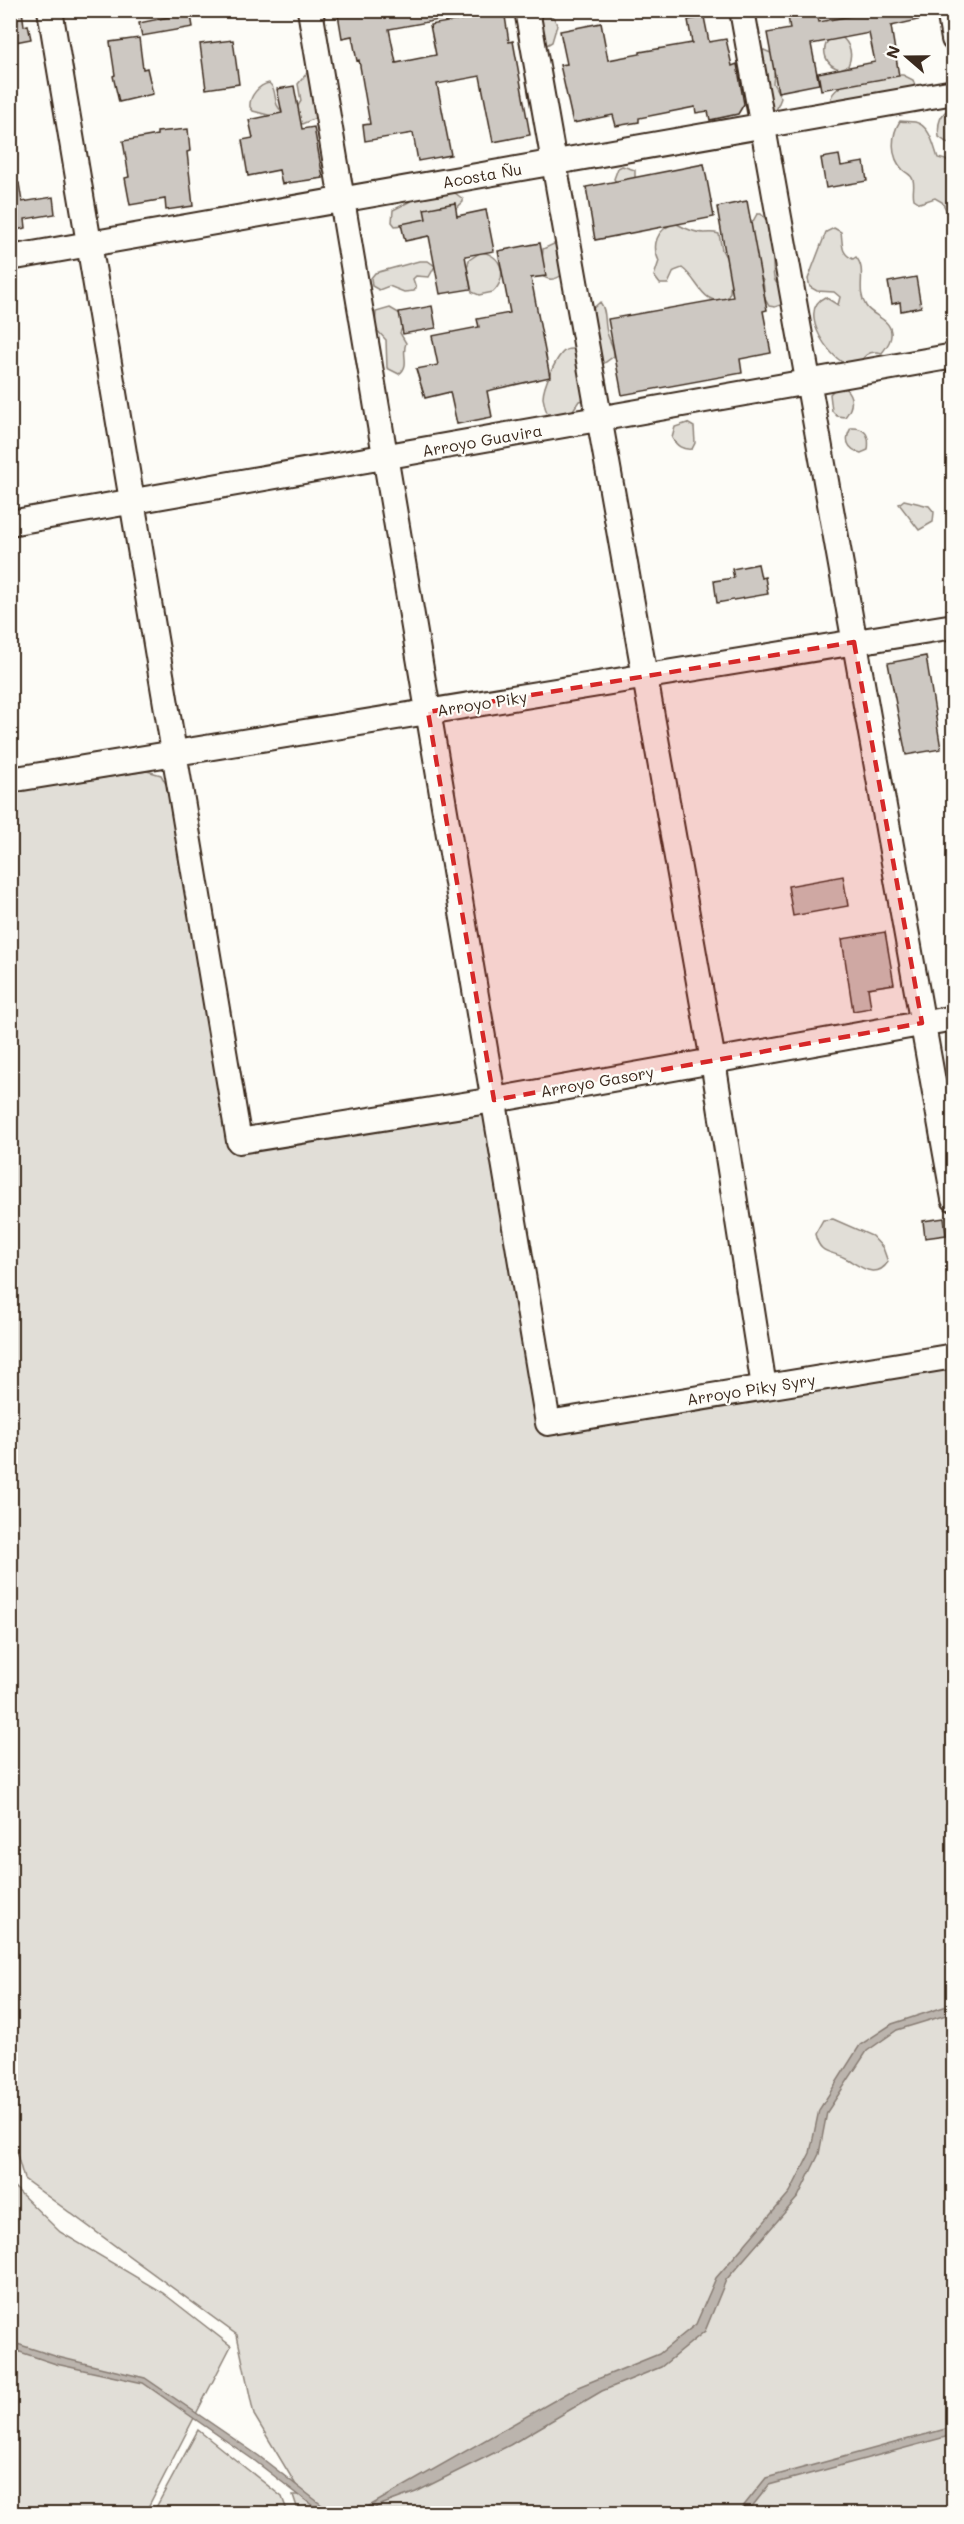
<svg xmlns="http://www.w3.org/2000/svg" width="964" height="2524" viewBox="0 0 964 2524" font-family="Mali,sans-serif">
<rect width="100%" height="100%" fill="#fdfcf7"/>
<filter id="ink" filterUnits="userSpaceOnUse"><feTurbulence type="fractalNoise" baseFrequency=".0167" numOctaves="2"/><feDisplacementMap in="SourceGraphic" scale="12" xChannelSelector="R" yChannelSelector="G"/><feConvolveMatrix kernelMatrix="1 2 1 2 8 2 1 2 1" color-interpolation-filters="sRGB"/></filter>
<g filter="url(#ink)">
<path fill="#e1ded7" stroke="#8e847a" stroke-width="1.5" d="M547,14L554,18L557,25L552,42L545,46L539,17Z
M843,38C851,46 853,55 848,66L840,69C826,66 820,51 829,39Z
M764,50L773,54L776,61L773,83L781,98L775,113L771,115L761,53Z
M953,51V83L948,79C948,69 946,58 953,51Z
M308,67L318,117L302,124L253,111L250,107C249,96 259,85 269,83C279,91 271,104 283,112L296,109L301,101L298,84L307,73Z
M881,75H903L913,80L916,88L830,106C828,82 863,79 881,75Z
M953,106V144H949L939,137C937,122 940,114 953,106Z
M900,121C905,122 910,121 915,122C930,125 934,147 938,158L953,162V223L942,202L935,198L920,203L914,199C912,192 915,186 913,180C911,174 907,174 903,170C890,157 891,135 900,121Z
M622,166L635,170V178L617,184L614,179L618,168Z
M455,193L463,199V202C447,220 417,223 395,226L392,222L393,210L409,202L413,196Z
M757,214H761C777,227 771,260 774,278C775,283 782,289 786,293L783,304L775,307L769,306L765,299L763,281L757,270L751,225Z
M675,223C684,228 694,233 704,233C711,233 713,232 719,234L722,250L732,268L730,292L727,299C702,307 699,280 682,268L674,271L668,284H660L654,276L659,261C651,245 657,229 675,223Z
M834,228L841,232C843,244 840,253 853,259L856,257C868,271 855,289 866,306C872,316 889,318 891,332C892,340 887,346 882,353C868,349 863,357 856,368C832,366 795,311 825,297L838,305L840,297L834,292L817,291L810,287L808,279L826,232Z
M558,242L563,274C556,280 548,281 541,275L543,249Z
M481,252C503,255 508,278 493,292L479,295L472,292L467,268L469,260Z
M419,261H428L435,266L429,277L416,276L413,279L416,288L414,291L404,292L389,286L379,290L372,286L371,278L375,273Z
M600,302C607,311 604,321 607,332C609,341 614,346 614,356L595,370L588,400L579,401L566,421L549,417C546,411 544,405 543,398C543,388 556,355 566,350C571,348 575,349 580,351L587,314Z
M390,308L402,315L403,326L400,333L406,343C401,355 411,365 399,374L387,368L386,340L375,328L376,312Z
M836,388H845C854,397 853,407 845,417L837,416L832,411L830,394Z
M687,423L694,427L695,443L692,449C682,450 677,446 672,438L675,427Z
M851,428C866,427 870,436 868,450L861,453C847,449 844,440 851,428Z
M904,500L929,506L934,512L933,522L919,530L899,504Z
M147,771L161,775L167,786L229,1137L480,1111L484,1114L537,1419L953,1364V2513H299L293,2495H302L254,2415L237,2335L24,2179L11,2134V792Z
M833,1219L872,1236L883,1248L888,1262C876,1280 861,1267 847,1259C831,1250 820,1256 815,1234L823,1220Z
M10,2183L60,2232L163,2293L231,2346L145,2513H11Z
M198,2430L282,2497L288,2513H153Z"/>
<path fill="#bbb4ad" stroke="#887d74" stroke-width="1.5" d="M953,2004V2013L897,2030L867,2051L827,2112L819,2154L798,2197L726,2280L705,2331L661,2367L602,2391L510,2445L416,2492L378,2506L368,2513H357L578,2387L659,2354L696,2324L716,2278L790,2192L810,2153L819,2110L860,2045L892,2024Z
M11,2342L58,2357L145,2378L259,2456L332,2513H322L255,2461L143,2383L56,2364L11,2349Z
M953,2427V2435L769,2485L747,2513H738L766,2478Z"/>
<path fill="#cdc8c2" stroke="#3b2a1e" stroke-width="1.5" d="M10,10H22L24,26L28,25L31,39L10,43Z
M168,10H190L193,27L142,36L139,23L169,17Z
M355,10H449L450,18L389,29L396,63L436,55L430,25L470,18L472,17L471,10H504L509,42L513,41L530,135L493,142L480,76L437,84L451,155L418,161L413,133L365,141L363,125L370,124L359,60L357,61L352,36L342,38L338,14Z
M787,10H816L819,22L883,10H931V17L891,26L899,76L821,90L818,73L875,62L869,33L811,44L819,84L778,92L767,33L790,29Z
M704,17L709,42L726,39L732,66L737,64L744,104L738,114L710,120L708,111L696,113L695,107L639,118V122L616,126L613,115L573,123L560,65L567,64L560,31L601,23L608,60L640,54V52L692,43L688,20Z
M139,38L143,69L147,68L153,94L119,102L113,76L115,75L110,42Z
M233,40L239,84L206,89L200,44Z
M294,86L302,129L314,127L323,178L282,184L279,170L248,176L242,140L253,138L249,120L282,113L277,89Z
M188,129L190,151L187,152L193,206L166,210L165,199L130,205L125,178L129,177L123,141L157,135V132Z
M839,155L841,166L864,162L867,181L826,188L821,158Z
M704,164L714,217L595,240L586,187Z
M19,183L22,202L53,197L55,214L25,219L26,228L10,231V184Z
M747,201L767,310L763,311L771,353L740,359L742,373L622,395L608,319L733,297L717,207Z
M455,203L457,216L486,210L494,251L465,256L471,289L440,294L429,236L405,241L401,224L426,219L424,209Z
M540,243L546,276L531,278L550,377L487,391L492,417L457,424L450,392L425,398L416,369L438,365L432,336L479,327L477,319L510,313L498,251Z
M916,277L921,307L901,311L900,302L892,304L888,282Z
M432,306L436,328L403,334L399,312Z
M758,564L761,578L765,577L768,594L717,603L714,581L734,578L732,569Z
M926,656L941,749L906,755L888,663Z
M843,876L848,906L793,916L788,886Z
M885,932L894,984L868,988L871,1008L853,1011L842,939Z
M944,1218L946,1235L925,1238L923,1221Z"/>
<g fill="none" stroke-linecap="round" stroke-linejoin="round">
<defs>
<path id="minor" d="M50,10L239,1141L494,1100L954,1018
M310,10L548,1423L954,1356
M527,10L713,1061L764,1387
M742,10L954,1199
M949,10L954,39
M10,258L954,92
M10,523L954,356
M10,780L954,626"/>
</defs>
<use href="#minor" stroke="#3b2a1e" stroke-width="28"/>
<use href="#minor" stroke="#fdfcf7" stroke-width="24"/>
</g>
</g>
<path fill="#d62828" fill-opacity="0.2" stroke="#d62828" stroke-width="4.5" stroke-dasharray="12 8" stroke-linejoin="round" d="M854,642L922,1023L494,1100L428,712Z"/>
<g text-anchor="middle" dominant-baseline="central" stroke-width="4.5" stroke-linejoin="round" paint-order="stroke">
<g font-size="16" fill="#3b2a1e" stroke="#fdfcf7">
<text transform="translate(482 175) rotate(-10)">Acosta Ñu</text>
<text transform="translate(482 440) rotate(-10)">Arroyo Guavira</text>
<text transform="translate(482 703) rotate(-9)">Arroyo Piky</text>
<text transform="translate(597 1081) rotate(-10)">Arroyo Gasory</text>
<text transform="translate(751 1389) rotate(-9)">Arroyo Piky Syry</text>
</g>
</g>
<rect width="964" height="2524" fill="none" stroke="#fdfcf7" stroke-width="36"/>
<rect x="18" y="18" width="928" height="2488" fill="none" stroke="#3b2a1e" stroke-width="2" filter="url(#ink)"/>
<g transform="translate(907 57) rotate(290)" stroke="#fdfcf7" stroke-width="4.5" paint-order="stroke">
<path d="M0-4.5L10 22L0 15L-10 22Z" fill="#3b2a1e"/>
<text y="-9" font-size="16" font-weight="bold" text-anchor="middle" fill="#3b2a1e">N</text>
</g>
</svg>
